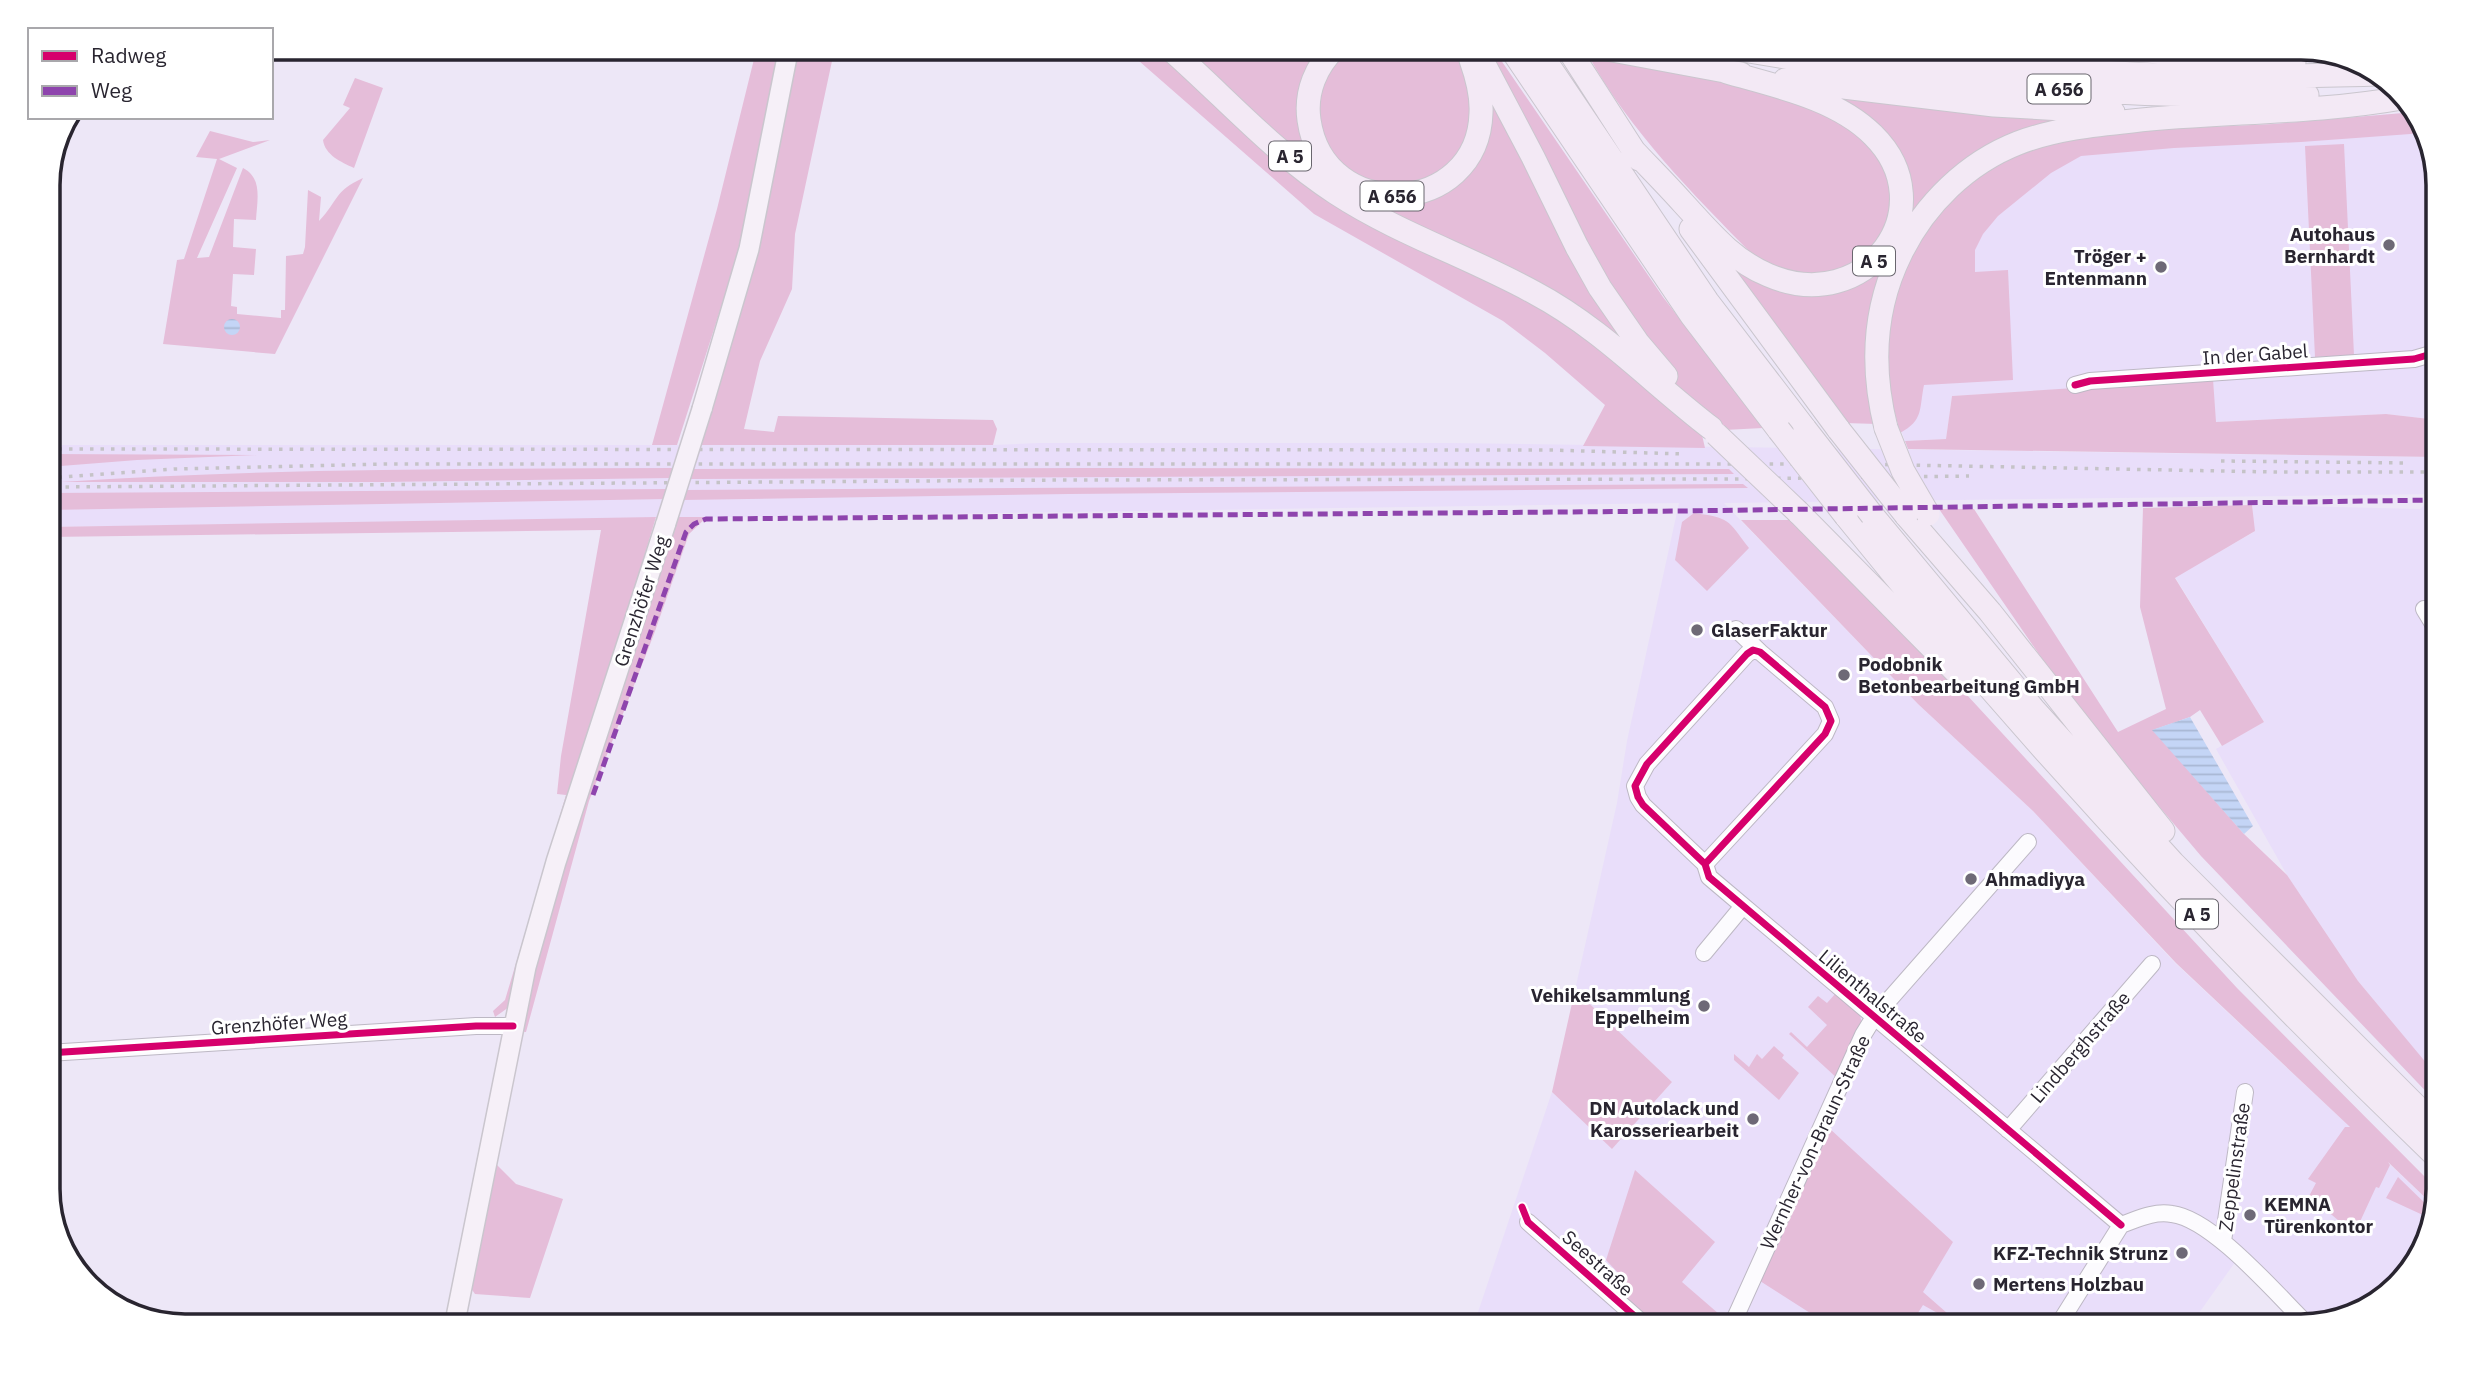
<svg xmlns="http://www.w3.org/2000/svg" width="2485" height="1374" viewBox="0 0 2485 1374" font-family="'IBM Plex Sans',sans-serif">
<defs>
<pattern id="water-rules" width="6" height="5" patternUnits="userSpaceOnUse" patternTransform="scale(1.75)"><rect width="6" height="5" fill="#c4d5f6"/><path d="M0 2.5h6" fill="none" stroke="#a8b7d3"/></pattern>
</defs>
<rect width="100%" height="100%" fill="#ede7f7"/>
<path fill="#e9defa" d="M2415,112L2419,116L2437,176L2438,420L2386,414L2215,422L2213,380L1952,396L1946,439L1905,441L1891,404L1980,172L2274,124Z
M1039,443H1447L2438,457V494L1724,503L1918,704L2033,811L2175,963L2433,1205L2419,1258L2369,1308L2317,1322L2243,1251L2189,1327H1473L1552,1092L1612,1149L1672,1082L1575,990L1617,803L1627,741L1679,503L48,527V445H993Z
M2438,503V1078L2358,981L2287,875L2216,749L2264,722L2175,577L2254,532L2252,505L2420,509L2425,504Z"/>
<path fill="#e5bdd9" d="M757,47H835L795,234L792,289L760,361L744,429L774,432L778,416L993,420L997,429L993,445H700L755,201L677,445H652L717,209Z
M1123,47H1327L1328,65L1350,47H1455L1472,95L1486,92L1702,435L1705,448L1583,446L1605,405L1545,353L1503,321L1314,214Z
M1480,47H1492L1663,297L1763,428L1724,430L1673,381L1629,323Z
M2190,47H2300L2328,55Z
M1588,55L1816,93L2070,119L1973,160L1884,273L1877,424L1845,423L1715,249L1785,288C1715,215 1637,144 1588,55Z
M355,78L383,88L354,168C341,162 325,155 323,140L350,108L343,105Z
M2415,112L2419,116L2424,133L2301,142L2174,148L2081,156L2051,173L1998,216L1983,234L1975,250V272L2008,270L2013,380L1924,385C1919,409 1924,420 1900,433L1883,366L1896,282L1930,221L1980,172L2050,141L2118,131L2274,124Z
M210,131L253,142L270,140L219,159L237,168L197,258L209,257L243,168C263,178 257,201 256,220L234,219L233,247L256,249L254,275L233,274L231,306L237,307V314L281,318V310H285L286,256L303,254L305,247L308,190L321,197L319,221C339,200 334,191 363,178L275,354L163,344L177,260L184,259L217,159L196,157Z
M2344,144L2354,355L2315,357L2305,146Z
M2213,379L2216,422L2386,414L2438,420V457L1908,449L1905,441L1946,439L1952,396Z
M48,454L257,455L137,460L48,467Z
M675,468L671,478L381,482H61C265,468 470,469 675,468Z
M1089,468L1729,469L1734,474L688,479L690,469Z
M1743,484L1748,488L1069,494L682,500L684,490Z
M668,489L667,499L48,510V493Z
M2252,505L2255,531L2175,578L2264,722L2222,746L2200,710L2190,717L2153,730L2244,834L2287,875L2358,981L2438,1077V1104L2201,856L2076,708L1939,509H1974L2118,732L2166,709L2140,607L2143,508Z
M1694,513C1730,518 1727,519 1749,548L1707,591L1675,560L1682,522Z
M656,517L509,1007L495,1017L493,1011L505,1000L566,795L557,794L561,756L601,530L48,537V527Z
M672,517H707L689,534L654,634L589,801L526,1032L517,1031L549,903Z
M1741,520H1794L1955,682L2237,988L2438,1190L2433,1205L2388,1162L2390,1165L2379,1188L2376,1187L2358,1226L2351,1231L2326,1210L2323,1212L2308,1198L2316,1183L2308,1179L2345,1127H2350L2176,963L2033,811L1918,704Z
M1575,990L1672,1082L1612,1149L1552,1092Z
M1836,993L1860,1015L1862,1024L1838,1079L1789,1034L1791,1032L1807,1047L1827,1025L1808,1007L1818,996L1827,1003Z
M1774,1046L1784,1055L1782,1058L1799,1073L1779,1100L1734,1060V1054L1749,1067L1757,1054L1762,1059Z
M1829,1128L1953,1242L1923,1292L1963,1327H1934L1941,1315L1923,1305L1909,1327H1832L1760,1281Z
M492,1160L516,1184L563,1199L530,1298L475,1294L468,1284Z
M1635,1170L1715,1242L1682,1282L1719,1314L1711,1327H1659L1612,1287L1620,1275L1606,1260Z
M2398,1177L2431,1209L2425,1216L2386,1198Z"/>
<path fill="url(#water-rules)" d="M224 327a8 8 0 1 1 16 0a8 8 0 1 1-16 0Z
M2190,717L2253,826L2244,834L2152,730Z"/>
<g fill="none" stroke-linecap="round" stroke-linejoin="round">
<defs>
<path id="minor" d="M2075,385L2090,381L2414,359L2438,352
M2424,609L2438,632
M1736,629L1760,652
M1705,864L1825,734L1831,721L1825,707L1760,652L1753,650L1747,654L1647,764L1635,786L1638,797L1643,805L1705,864L1709,877L2121,1225
M1704,953L1743,906
M48,1053L476,1026H513
M2008,1130L2152,964
M1528,1222L1647,1327
M2121,1225C2138,1219 2153,1211 2172,1214C2213,1219 2277,1295 2308,1325
M2223,1241L2245,1092
M1731,1327L1863,1035L1874,1017L2028,842
M2057,1327L2121,1225"/>
<path id="major" d="M702,409L749,249L789,47
M454,1327L526,967L556,862L666,523"/>
<path id="highway" d="M1168,47C1223,95 1274,153 1336,193C1399,234 1470,257 1535,293C1601,328 1652,383 1711,428
M1336,47C1316,66 1305,92 1309,120C1324,225 1478,217 1481,113C1482,95 1477,77 1471,60
M1475,47L1533,157L1577,247L1600,288L1638,343L1666,376
M1510,47L1692,316L1779,430
M1536,47L1707,301L1805,429
M1567,47L1639,159
M1596,47L1741,74
M1726,47C1918,81 2112,99 2307,95
M1841,47C1947,60 2053,71 2159,75C2232,78 2305,76 2377,74
M2092,47L2294,62
M1785,80L1994,105L2113,112
M1632,149C1649,167 1667,185 1683,203C1709,231 1732,260 1768,275C1867,318 1946,207 1873,135C1836,98 1775,86 1727,72
M1691,229L1839,430
M1886,428C1871,368 1873,309 1901,253C1925,204 1967,163 2018,143C2055,129 2093,125 2132,121C2222,111 2312,114 2402,98
M1798,512L1966,682
M1872,515L2035,711L2173,863L2438,1128
M1906,515L1990,612L2163,831
M1846,516C2028,742 2228,956 2438,1158"/>
</defs>
<use href="#minor" stroke="#bdb8c4" stroke-width="18"/>
<use href="#major" stroke="#cac6ce" stroke-width="22"/>
<use href="#highway" stroke="#cac6ce" stroke-width="25"/>
<use href="#minor" stroke="#fcfbfe" stroke-width="16"/>
<use href="#major" stroke="#f6f0f8" stroke-width="19"/>
<use href="#highway" stroke="#f3e9f5" stroke-width="23"/>
<path stroke="#c5c3c7" stroke-width="3.5" stroke-dasharray="3.5 7" stroke-linecap="butt" d="M48,449L1550,450L1685,454
M2221,461L2410,463
M48,478L175,469L387,464H1853L2274,472H2438
M55,487L1064,480L1730,479L1969,476"/>
<defs>
<path id="major-bridge" d="M666,523L702,409"/>
<path id="highway-bridge" d="M1886,428L1903,471L1928,514
M1805,429L1872,515
M1779,430L1846,516
M1839,430L1906,515
M1716,434L1798,512"/>
</defs>
<use href="#major-bridge" stroke="#cac6ce" stroke-width="22" stroke-linecap="butt"/>
<use href="#highway-bridge" stroke="#cac6ce" stroke-width="25" stroke-linecap="butt"/>
<use href="#major-bridge" stroke="#f6f0f8" stroke-width="19"/>
<use href="#highway-bridge" stroke="#f3e9f5" stroke-width="23"/>
<path stroke="#8e44ad" stroke-width="5" stroke-dasharray="10 5" stroke-linecap="butt" d="M593,795L686,532L694,524L706,519L1681,511L2438,500"/>
<defs>
<path id="cycleway" d="M2075,385L2090,381L2414,359L2438,352
M1705,864L1825,734L1831,721L1825,707L1760,652L1753,650L1747,654L1647,764L1635,786L1638,797L1643,805L1705,864L1709,877L2121,1225
M48,1053L476,1026H513
M1522,1207L1528,1222L1647,1327"/>
</defs>
<use href="#cycleway" stroke="#fff" stroke-width="11"/>
<use href="#cycleway" stroke="#d6006c" stroke-width="7"/>
</g>
<g fill="#6e6976" stroke="#fff" stroke-width="2.5">
<circle cx="2389" cy="245" r="7"/>
<circle cx="2161" cy="267" r="7"/>
<circle cx="1697" cy="630" r="7"/>
<circle cx="1844" cy="675" r="7"/>
<circle cx="1971" cy="879" r="7"/>
<circle cx="1704" cy="1006" r="7"/>
<circle cx="1753" cy="1119" r="7"/>
<circle cx="2250" cy="1215" r="7"/>
<circle cx="2182" cy="1253" r="7"/>
<circle cx="1979" cy="1284" r="7"/>
</g>
<g text-anchor="middle" dominant-baseline="central" stroke-width="6" stroke-linejoin="round" paint-order="stroke">
<g fill="#fff" stroke="#69666e" stroke-width="2">
<rect x="2027.5" y="74.5" width="63" height="29" rx="5"/>
<rect x="1269" y="141.5" width="42" height="29" rx="5"/>
<rect x="1360.5" y="181.5" width="63" height="29" rx="5"/>
<rect x="1853" y="246.5" width="42" height="29" rx="5"/>
<rect x="2176" y="899.5" width="42" height="29" rx="5"/>
</g>
<g font-size="18" font-weight="bold" fill="#292530">
<text x="2059" y="89">A 656</text>
<text x="1290" y="156">A 5</text>
<text x="1392" y="196">A 656</text>
<text x="1874" y="261">A 5</text>
<text x="2197" y="914">A 5</text>
</g>
<g font-size="19" font-weight="bold" fill="#292530" stroke="#fff" text-anchor="end">
<text x="2375" y="234">Autohaus<tspan x="2375" dy="22">Bernhardt</tspan></text>
<text x="2147" y="256">Tröger +<tspan x="2147" dy="22">Entenmann</tspan></text>
<text x="1711" y="630" text-anchor="start">GlaserFaktur</text>
<text x="1858" y="664" text-anchor="start">Podobnik<tspan x="1858" dy="22">Betonbearbeitung GmbH</tspan></text>
<text x="1985" y="879" text-anchor="start">Ahmadiyya</text>
<text x="1690" y="995">Vehikelsammlung<tspan x="1690" dy="22">Eppelheim</tspan></text>
<text x="1739" y="1108">DN Autolack und<tspan x="1739" dy="22">Karosseriearbeit</tspan></text>
<text x="2264" y="1204" text-anchor="start">KEMNA<tspan x="2264" dy="22">Türenkontor</tspan></text>
<text x="2168" y="1253">KFZ-Technik Strunz</text>
<text x="1993" y="1284" text-anchor="start">Mertens Holzbau</text>
</g>
<g font-size="19" fill="#292530" stroke="#fff">
<text transform="translate(2255 354) rotate(-4)">In der Gabel</text>
<text transform="translate(641 601) rotate(-72)">Grenzhöfer Weg</text>
<text transform="translate(1873 996) rotate(40)">Lilienthalstraße</text>
<text transform="translate(279 1023) rotate(-4)">Grenzhöfer Weg</text>
<text transform="translate(2080 1047) rotate(-49)">Lindberghstraße</text>
<text transform="translate(1815 1142) rotate(-65)">Wernher-von-Braun-Straße</text>
<text transform="translate(2234 1167) rotate(-82)">Zeppelinstraße</text>
<text transform="translate(1598 1263) rotate(42)">Seestraße</text>
</g>
</g>
<path d="M0 0H2485V1374H0ZM185 60H2301A125 125 0 0 1 2426 185V1189A125 125 0 0 1 2301 1314H185A125 125 0 0 1 60 1189V185A125 125 0 0 1 185 60Z" fill="#fff" fill-rule="evenodd"/>
<path fill="none" stroke="#292530" stroke-width="3.5" d="M185 60H2301A125 125 0 0 1 2426 185V1189A125 125 0 0 1 2301 1314H185A125 125 0 0 1 60 1189V185A125 125 0 0 1 185 60Z"/>
<rect x="28" y="28" width="245" height="91" fill="#ffffff" stroke="#a9a8ac" stroke-width="2"/>
<rect x="42" y="51" width="35" height="10" fill="#d6006c" stroke="#a9a8ac" stroke-width="2"/>
<text x="91" y="63" font-size="21" fill="#292530">Radweg</text>
<rect x="42" y="86" width="35" height="10" fill="#8e44ad" stroke="#a9a8ac" stroke-width="2"/>
<text x="91" y="98" font-size="21" fill="#292530">Weg</text>
</svg>
